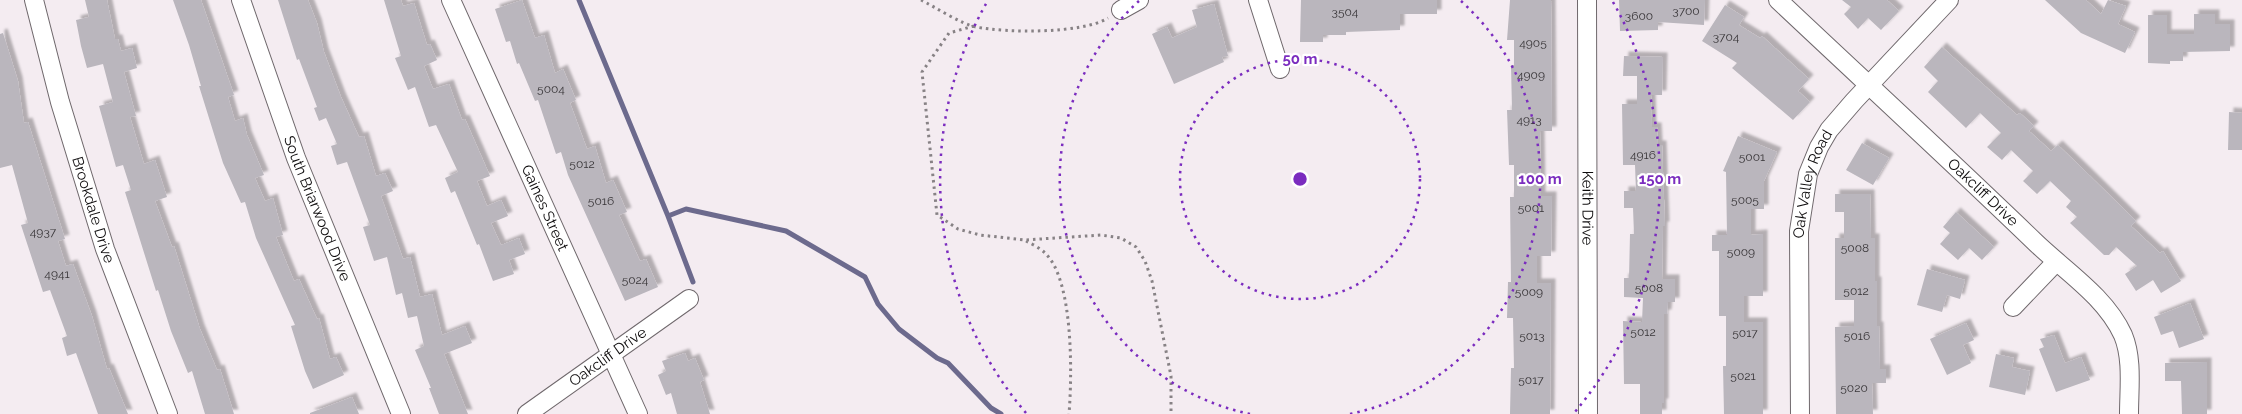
<svg xmlns="http://www.w3.org/2000/svg" width="2242" height="414" viewBox="0 0 2242 414" font-family="Raleway,sans-serif">
<defs>
<filter id="shadow"><feDropShadow dx="4.5" dy="-4.5" stdDeviation="1" flood-color="#0004"/></filter>
</defs>
<rect width="100%" height="100%" fill="#f4ecf1"/>
<g fill="none" stroke-linecap="round" stroke-linejoin="round">
<path stroke="#6c6a8d" stroke-width="5" d="M579,0L668,216L686,209L786,231L865,277L878,304L899,329L937,358L948,363L991,408L1001,414
M668,216L693,282"/>
</g>
<path fill="#bab6bd" filter="url(#shadow)" d="M85,0H107L115,39H118L121,51L132,48L137,68L124,72L136,116L130,117L144,164L155,160L167,197L155,201L172,247L174,246L200,329L217,370L220,369L234,414H205L192,371L188,373L171,331L158,290L156,291L125,192L131,190L123,165L116,167L99,106L113,102L103,64L87,68L81,46L76,20L89,17Z
M173,0H201L234,95L228,97L235,121L243,118L247,135L264,175L255,178L265,201L273,198L283,235L276,237L294,281L299,279L317,319L319,318L330,359L336,357L344,375L313,389L305,371L291,326L295,325L256,238L245,202L241,203L223,163L199,86H201L189,45Z
M278,0H308L317,23L324,52L341,97L359,137L364,136L376,176L385,173L393,191L381,196L403,259L410,257L420,297L432,294L442,335L465,326L472,343L444,354L468,414H439L429,388H431L415,350L424,346L417,316L408,318L402,293L396,295L387,257L374,261L363,227L370,225L347,162L337,165L331,146L337,144L326,118L319,121L314,108L317,107L299,59L297,60Z
M384,0H401L403,6L414,3L427,45L430,44L437,60L424,66L433,89L449,84L462,120L465,119L490,176L477,181L487,206L501,200L508,216L491,223L501,245L519,238L525,254L509,260L514,274L493,281L479,244L477,245L455,191L451,193L445,178L458,172L436,125L429,127L415,87L408,90L395,58L401,56Z
M522,0L535,38L544,35L555,73L563,69L576,100L570,103L587,149L595,146L606,183L613,180L627,212L619,215L640,261L646,259L658,287L625,301L568,175L561,152L556,154L538,100L535,101L519,63L517,64L510,41L506,42L495,9Z
M1301,0H1437V14H1400V30L1346,32V35H1323V42H1300Z
M1510,0H1551L1552,131H1540L1541,196H1552L1551,256H1537V283H1551L1550,414H1510L1511,368H1514L1513,318H1507L1508,282H1511L1510,197H1514V165H1509L1507,110H1512L1511,65H1514V40H1507Z
M1619,0H1705L1704,25L1658,22V30L1620,31Z
M1842,0H1887L1899,11L1881,30L1868,18L1858,29L1844,14L1851,7Z
M2045,0H2086L2101,14L2108,0L2126,6L2118,24L2135,32L2125,53L2081,33Z
M1214,4L1228,56L1222,57L1224,62L1174,84L1152,34L1167,27L1172,38L1197,27L1192,10Z
M1725,5L1744,17L1739,25L1760,38L1762,36L1809,79L1798,91L1810,102L1793,120L1732,68L1737,63L1702,41Z
M2194,14H2215V24H2230V51L2183,52V61H2170V64L2148,63V15H2167V34H2194Z
M3,33L18,81L24,123L28,122L65,239L58,241L66,266L73,264L92,316L107,369L109,368L128,414H98L76,353L67,356L62,338L67,336L50,290L43,292L21,225L28,223L12,165L0,168V34Z
M1942,47L2017,115L2020,113L2034,126L2029,131L2051,151L2058,145L2085,171L2136,221L2131,226L2160,253L2163,251L2181,281L2161,293L2153,280L2136,291L2125,274L2137,266L2116,247L2109,255H2104L2070,223L2077,217L2066,207L2071,201L2050,181L2037,194L2023,181L2033,171L2011,150L2002,160L1987,147L2001,133L1980,113L1966,128L1928,92L1938,81L1924,67Z
M1624,56L1663,57L1662,95H1651L1652,127H1657L1658,145H1662L1665,226H1663L1662,279H1675V302H1668L1667,314H1664V403H1662V414H1640V384H1624L1623,321L1642,322L1643,298L1624,297V278H1629L1630,234H1634L1633,208H1624V191H1636L1635,165H1623L1622,104H1637V76H1623Z
M2229,112L2242,113V150H2228Z
M1738,136L1777,152L1764,181V209H1751V235L1763,234V296H1744V322H1763V414H1724L1723,366H1726V316H1719V251H1712V235H1727L1726,172L1723,171Z
M1862,143L1889,158L1873,185L1846,170Z
M1835,194H1870L1871,238H1875V281H1877V326H1879L1880,369H1886V383H1872L1873,414H1836L1835,327L1854,326V300H1835V238H1844V212H1835Z
M1956,212L1994,247L1982,260L1969,248L1958,260L1940,244L1950,233L1943,227Z
M1927,269L1965,280L1960,299L1947,295L1942,312L1917,305Z
M2190,303L2204,339L2179,348L2173,331L2161,335L2154,317Z
M1966,323L1974,340L1963,345L1971,363L1947,375L1930,339Z
M2054,335L2065,363L2081,357L2090,380L2056,392L2039,349L2044,347L2040,339Z
M685,353L688,361L695,358L704,380L700,382L710,414H677L671,393L666,395L658,375L666,371L662,361Z
M1996,354L2014,358L2012,367L2030,371L2025,395L1989,387Z
M2207,362V414H2182L2181,381H2165V363Z
M352,397L359,414H310V413Z"/>
<g fill="none" stroke-linecap="round" stroke-linejoin="round">
<defs>
<g id="minor">
<path id="s1" d="M34,0L60,102L105,249L168,414"/>
<path id="s2" d="M241,0L296,158L401,414"/>
<path id="s3" d="M451,0L638,414"/>
<path d="M1258,0L1280,69"/>
<path id="s4" d="M1587,0L1588,414"/>
<path id="s5" d="M1778,0C1864,81 1950,160 2035,242C2065,271 2105,296 2123,335C2133,359 2129,389 2129,414"/>
<path d="M1121,10L1139,0"/>
<path d="M2013,307L2056,262"/>
<path id="s6" d="M527,414L689,299"/>
<path id="s7" d="M1800,414L1799,231L1808,174L1819,147L1829,130L1854,101L1949,0"/>
</g>
</defs>
<use href="#minor" stroke="#6f686c" stroke-width="20"/>
<path stroke="#878285" stroke-width="3" stroke-dasharray="2.5 4" stroke-linecap="butt" d="M921,0C935,7 961,24 976,27C1007,33 1082,34 1108,18
M974,26L949,33L922,72L937,215L958,229L980,235L1025,240L1101,235L1121,238L1136,247L1145,261L1152,281L1171,376V414
M1026,241C1032,244 1040,248 1045,253C1074,280 1072,377 1069,414"/>
<use href="#minor" stroke="#fff" stroke-width="18"/>
</g>
<g fill="none" stroke="#7b2cbf" stroke-width="2.5" stroke-dasharray="2.5 5">
<circle cx="1300" cy="179" r="120"/>
<path d="M1250 414A240 240 0 0 1 1139 1M1461 1A240 240 0 0 1 1350 414"/>
<path d="M1026 413A360 360 0 0 1 987 2M1613 2A360 360 0 0 1 1574 413"/>
</g>
<g text-anchor="middle" dominant-baseline="central" stroke-width="4.5" stroke-linejoin="round" paint-order="stroke">
<g font-size="12" fill="#393639">
<text x="1686" y="11">3700</text>
<text x="1345" y="12">3504</text>
<text x="1639" y="16">3600</text>
<text x="1726" y="37">3704</text>
<text x="1533" y="43">4905</text>
<text x="1531" y="75">4909</text>
<text x="551" y="89">5004</text>
<text x="1529" y="120">4913</text>
<text x="1643" y="155">4916</text>
<text x="1752" y="157">5001</text>
<text x="582" y="164">5012</text>
<text x="1745" y="200">5005</text>
<text x="601" y="201">5016</text>
<text x="1531" y="208">5001</text>
<text x="43" y="232">4937</text>
<text x="1855" y="248">5008</text>
<text x="1741" y="252">5009</text>
<text x="57" y="274">4941</text>
<text x="635" y="280">5024</text>
<text x="1649" y="288">5008</text>
<text x="1856" y="291">5012</text>
<text x="1529" y="292">5009</text>
<text x="1643" y="332">5012</text>
<text x="1745" y="333">5017</text>
<text x="1532" y="336">5013</text>
<text x="1857" y="336">5016</text>
<text x="1743" y="376">5021</text>
<text x="1531" y="380">5017</text>
<text x="1854" y="388">5020</text>
</g>
<g font-size="15" fill="#0e0c0d" stroke="#fff">
<text stroke="none"><textPath href="#s7" startOffset="232">Oak Valley Road</textPath></text>
<text stroke="none"><textPath href="#s5" startOffset="281">Oakcliff Drive</textPath></text>
<text stroke="none"><textPath href="#s3" startOffset="228">Gaines Street</textPath></text>
<text stroke="none"><textPath href="#s4" startOffset="208">Keith Drive</textPath></text>
<text stroke="none"><textPath href="#s2" startOffset="222">South Briarwood Drive</textPath></text>
<text stroke="none"><textPath href="#s1" startOffset="218">Brookdale Drive</textPath></text>
<text stroke="none"><textPath href="#s6" startOffset="99">Oakcliff Drive</textPath></text>
</g>
</g>
<circle cx="1300" cy="179" r="8" fill="#7b2cbf" stroke="#fff" stroke-width="2.5"/>
<g font-size="15" text-anchor="middle" font-weight="bold" fill="#7b2cbf" stroke="#fff" stroke-width="4.5" stroke-linejoin="round" paint-order="stroke">
<text x="1300" y="64">50 m</text>
<text x="1540" y="184">100 m</text>
<text x="1660" y="184">150 m</text>
</g>
</svg>
